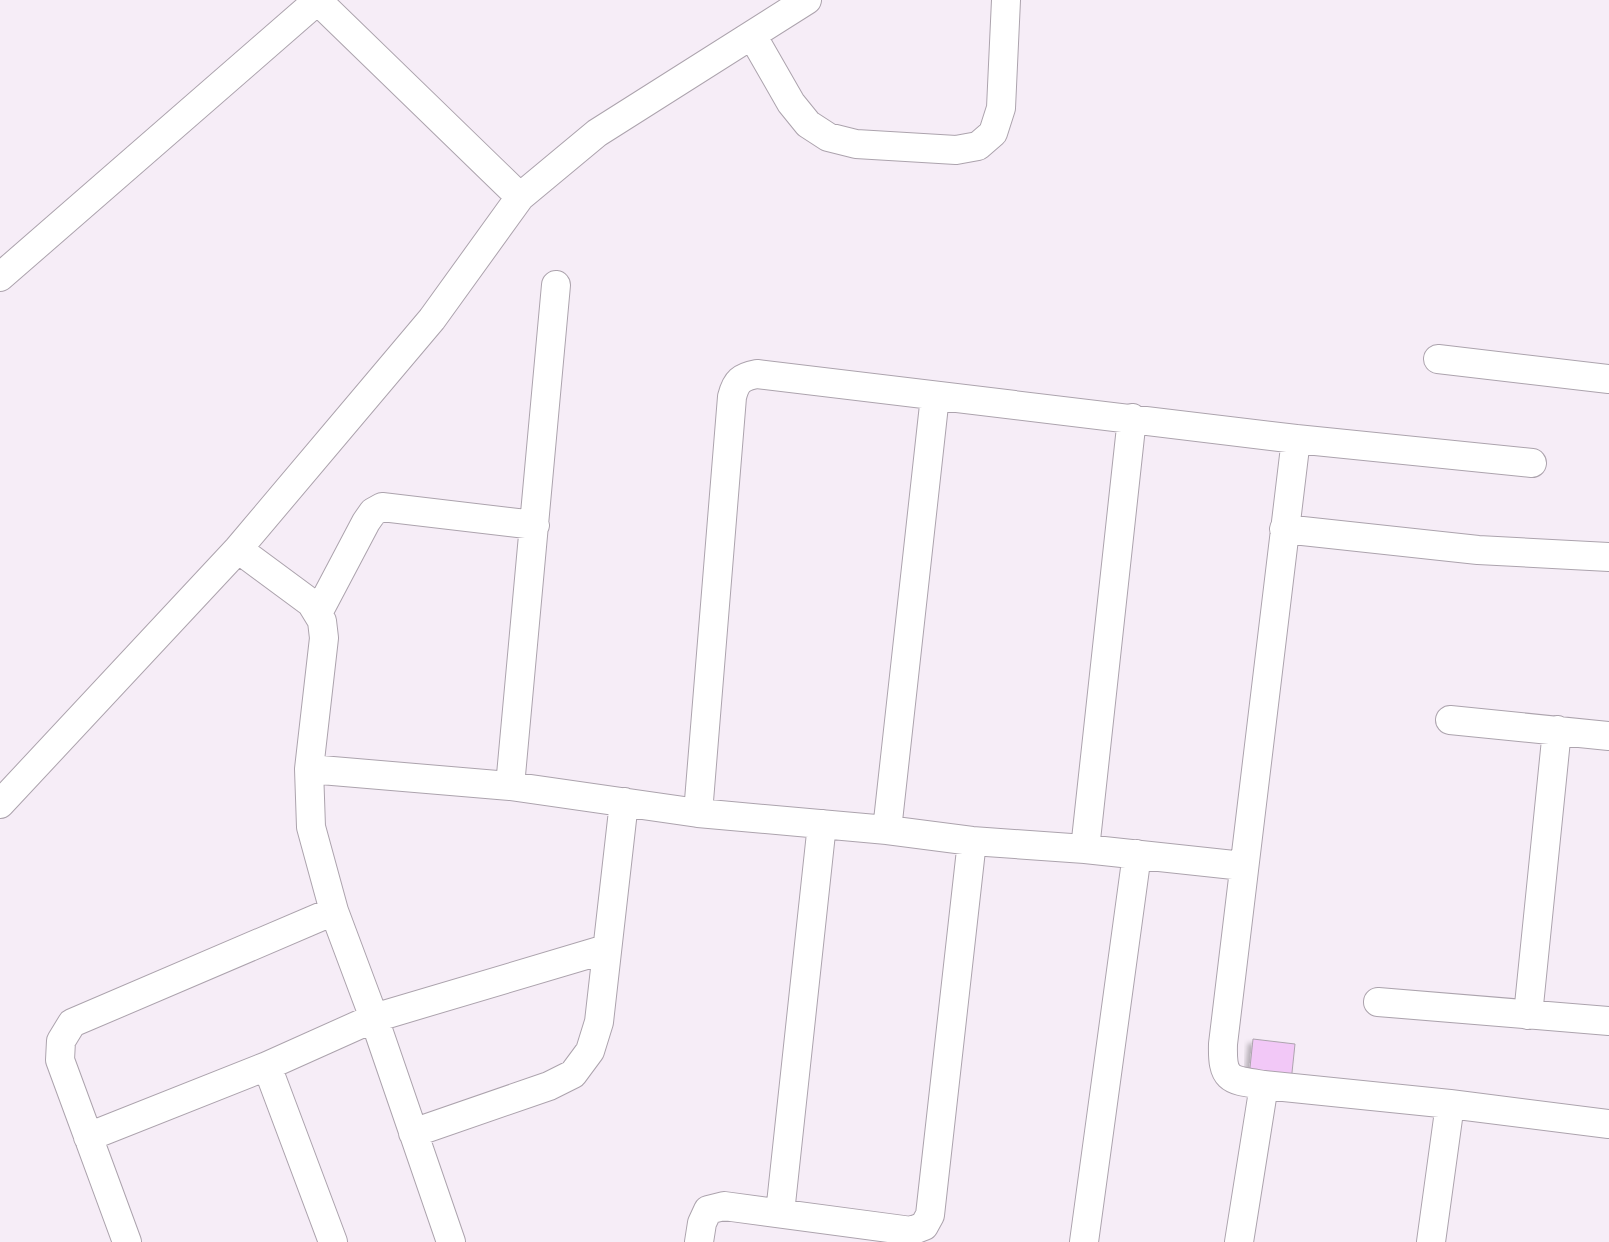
<svg xmlns="http://www.w3.org/2000/svg" width="1609" height="1242" viewBox="0 0 1609 1242" font-family="Signika,sans-serif">
<defs>
<filter id="shadow"><feDropShadow dx="-4.5" dy="4.5" stdDeviation="2.5" flood-color="#0004"/></filter>
</defs>
<rect width="100%" height="100%" fill="#f6edf7"/>
<path fill="#f2c8f7" stroke="#ada4ae" filter="url(#shadow)" d="M1253,1039L1295,1044L1291,1082L1249,1077Z"/>
<g fill="none" stroke-linecap="round" stroke-linejoin="round">
<defs>
<path id="minor" d="M317,0L520,197
M752,35L791,103L808,124L828,137L856,144L956,150L978,146L993,133L1001,108L1006,0
M0,277L317,1
M1438,359L1609,379
M1296,439L1223,1044C1222,1081 1230,1080 1264,1085L1450,1104L1609,1124
M1284,529L1478,550L1609,557
M238,549L311,603L322,621L324,638L309,769L311,827L334,911L374,1018L451,1242
M318,613L366,522L373,512L382,507L535,525
M1450,720L1609,736
M309,769L510,786L698,813L887,830L972,841L1085,849L1243,866
M510,786L556,285
M0,804L238,549L432,319L520,197L597,133L807,0
M698,813L732,397C736,381 741,377 757,374L1296,439L1532,463
M887,830L935,396
M1085,849L1132,418
M1378,1002L1609,1021
M1528,1015L1557,730
M267,1066L333,1242
M413,1133L549,1086L573,1074L590,1051L599,1022L624,802
M88,1137L267,1066L374,1018L606,949
M780,1213L822,824
M127,1242L60,1060L61,1041L72,1023L334,911
M699,1242L702,1223L708,1210L724,1206L911,1231L924,1226L930,1215L972,841
M1084,1242L1137,854
M1239,1242L1264,1085
M1431,1242L1450,1104"/>
</defs>
<use href="#minor" stroke="#aca3ad" stroke-width="30"/>
<use href="#minor" stroke="#fff" stroke-width="28"/>
</g>
</svg>
